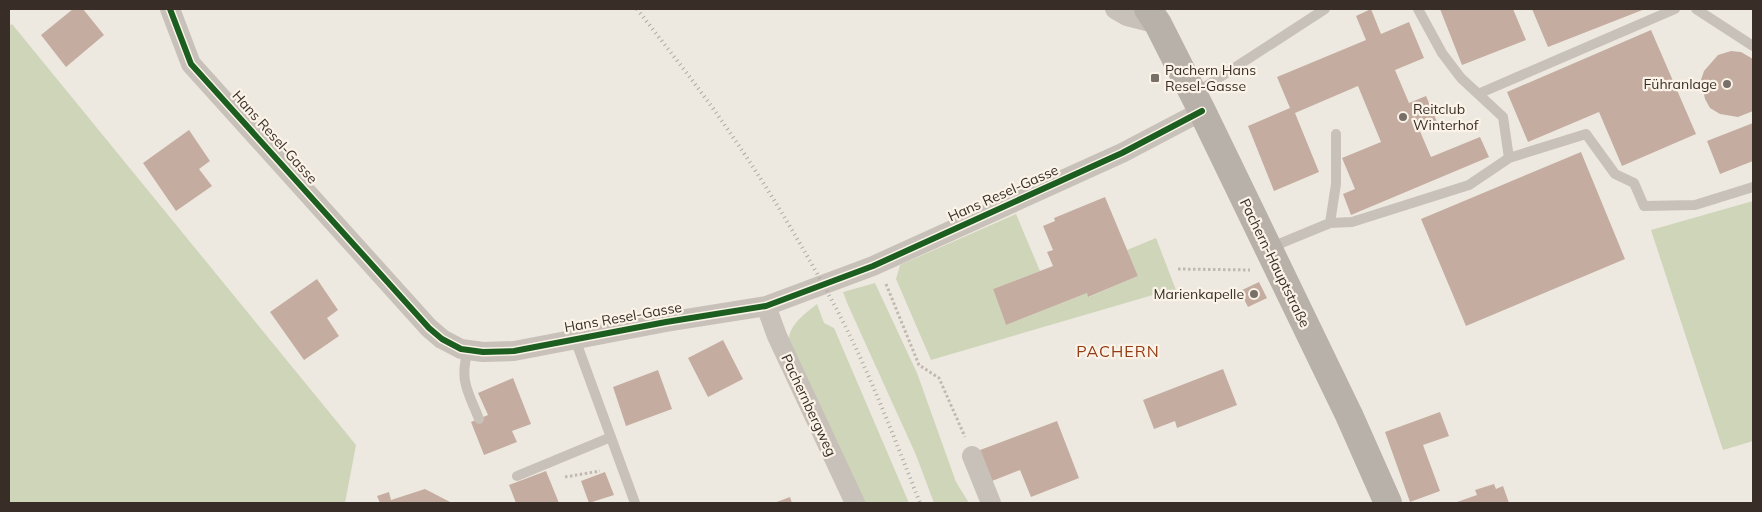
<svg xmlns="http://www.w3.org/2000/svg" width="1762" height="512" viewBox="0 0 1762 512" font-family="Mulish,sans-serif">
<rect width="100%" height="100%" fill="#eee9e0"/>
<path fill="#ced5b9" d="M12,24L356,445L345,503H9V26Z
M1753,201V441L1723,450L1651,230Z
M1016,214L1040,271L993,289L1006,325L1087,293L1089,297L1138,276L1127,250L1156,238L1176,290L1153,295L931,360L896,279L900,265Z
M875,283L917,373L956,482L969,503H934L916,455L848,305L843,292Z
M817,304L824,323L834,328L909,503H864L789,342C788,325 805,314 817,304Z"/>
<path fill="#c4ada0" d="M73,9H83L104,35L66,67L41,35Z
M1371,9L1381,34L1409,22L1424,58L1395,70L1409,103L1426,96L1437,122L1419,129L1431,157L1480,137L1489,157L1351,215L1343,194L1355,189L1342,158L1381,142L1358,86L1295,113L1319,172L1274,191L1248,126L1290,108L1277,77L1366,40L1356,16Z
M1440,9H1513L1526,40L1462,65Z
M1532,9H1645L1548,47Z
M1651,30L1696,134L1622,166L1599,112L1528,142L1507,92Z
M1731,51L1741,52L1753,59V111L1738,117L1720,114L1710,108L1705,99L1701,80L1704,71L1718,55Z
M1753,123V161L1720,174L1707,141Z
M189,130L210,161L199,169L212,186L176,211L143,163Z
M1581,152L1625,259L1466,326L1421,219Z
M1105,197L1138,276L1088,297L1087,293L1006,325L993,289L1053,266L1047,252L1053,250L1043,226L1055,221L1054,218Z
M317,279L338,310L327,318L339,336L304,360L270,312Z
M1259,282L1267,298L1248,307L1240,291Z
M723,340L743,379L708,397L688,358Z
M1223,369L1237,405L1177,428L1175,421L1154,429L1143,400Z
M658,370L672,409L626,426L613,387Z
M513,378L531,424L512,431L517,442L484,455L471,422L488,415L478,393Z
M1440,412L1449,436L1423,445L1440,491L1410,502L1385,432Z
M1057,421L1079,478L1031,497L1020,470L992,481L980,450Z
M546,471L559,503H516L509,485Z
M605,472L614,495L589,503L581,481Z
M1494,484L1496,489L1503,486L1509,503H1454L1477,495L1475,490Z
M425,489L452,503H380L377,496L389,492L391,500Z
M790,497L792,503H774Z"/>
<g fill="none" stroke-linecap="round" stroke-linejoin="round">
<path stroke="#c0b9b2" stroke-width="3" stroke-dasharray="2.5 2.5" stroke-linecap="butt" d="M1178,269L1250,270
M886,284L919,365L939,378L965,437
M565,477L600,471"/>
<path stroke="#c8c1b9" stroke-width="10" d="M1696,9L1753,46
M1194,94L1325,9
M1478,94L1675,9
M1509,158L1586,134L1615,174L1634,183L1644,206L1695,205L1753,187
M1330,223L1336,184V134
M1269,248L1330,223L1352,222L1469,185L1509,158L1503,117L1461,78L1442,53L1418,9
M575,339L635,503
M468,350C459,381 468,391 479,419
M517,476L611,437"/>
<path stroke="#c8c1b9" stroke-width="20" d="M170,9L191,64L429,328L442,339L461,349L483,352L514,351L666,322L766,306L873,266L1122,153L1202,111
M1115,9L1127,16L1158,24
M766,306L777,336L855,503
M972,456L991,503"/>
<path stroke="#b8b1aa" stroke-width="28" d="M1148,9L1158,24L1202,111L1349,415L1388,503"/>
<path stroke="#afa9a4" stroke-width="4" stroke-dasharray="1 4" stroke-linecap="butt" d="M637,9C667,48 698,86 726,127C766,184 803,247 836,308C869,371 894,437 920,503"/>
<defs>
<path id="cycleway" d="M170,9L191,64L429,328L442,339L461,349L483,352L514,351L666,322L766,306L873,266L1122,153L1202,111"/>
</defs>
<use href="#cycleway" stroke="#fbf3e7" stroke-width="9"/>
<use href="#cycleway" stroke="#1b5e20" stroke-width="6"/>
</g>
<g fill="#786f68" stroke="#fbf3e7" stroke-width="2">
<rect x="1150" y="73" width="10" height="10" rx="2.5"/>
<circle cx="1727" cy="84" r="5"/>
<circle cx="1403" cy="117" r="5"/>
<circle cx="1254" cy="294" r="5"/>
</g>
<g text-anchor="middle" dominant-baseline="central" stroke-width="4.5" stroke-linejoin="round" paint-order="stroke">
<g font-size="14" fill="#392e27" stroke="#fbf3e7" text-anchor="start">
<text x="1165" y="70">Pachern Hans<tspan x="1165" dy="16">Resel-Gasse</tspan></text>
<text x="1717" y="84" text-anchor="end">Führanlage</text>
<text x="1413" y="109">Reitclub<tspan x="1413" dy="16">Winterhof</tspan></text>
<text x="1244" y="294" text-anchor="end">Marienkapelle</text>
</g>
<g font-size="14" fill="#392e27" stroke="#fbf3e7">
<text transform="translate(275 137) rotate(48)">Hans Resel-Gasse</text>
<text transform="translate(1003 193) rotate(-24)">Hans Resel-Gasse</text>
<text transform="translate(1275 263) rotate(64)">Pachern-Hauptstraße</text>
<text transform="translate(623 317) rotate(-10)">Hans Resel-Gasse</text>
<text transform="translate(809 405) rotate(65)">Pachernbergweg</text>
</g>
<g font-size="16" letter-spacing="1" fill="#913c17" stroke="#fbf3e7">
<text x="1118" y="351">PACHERN</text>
</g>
</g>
<rect width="1762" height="512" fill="none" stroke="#392e27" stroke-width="20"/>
</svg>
